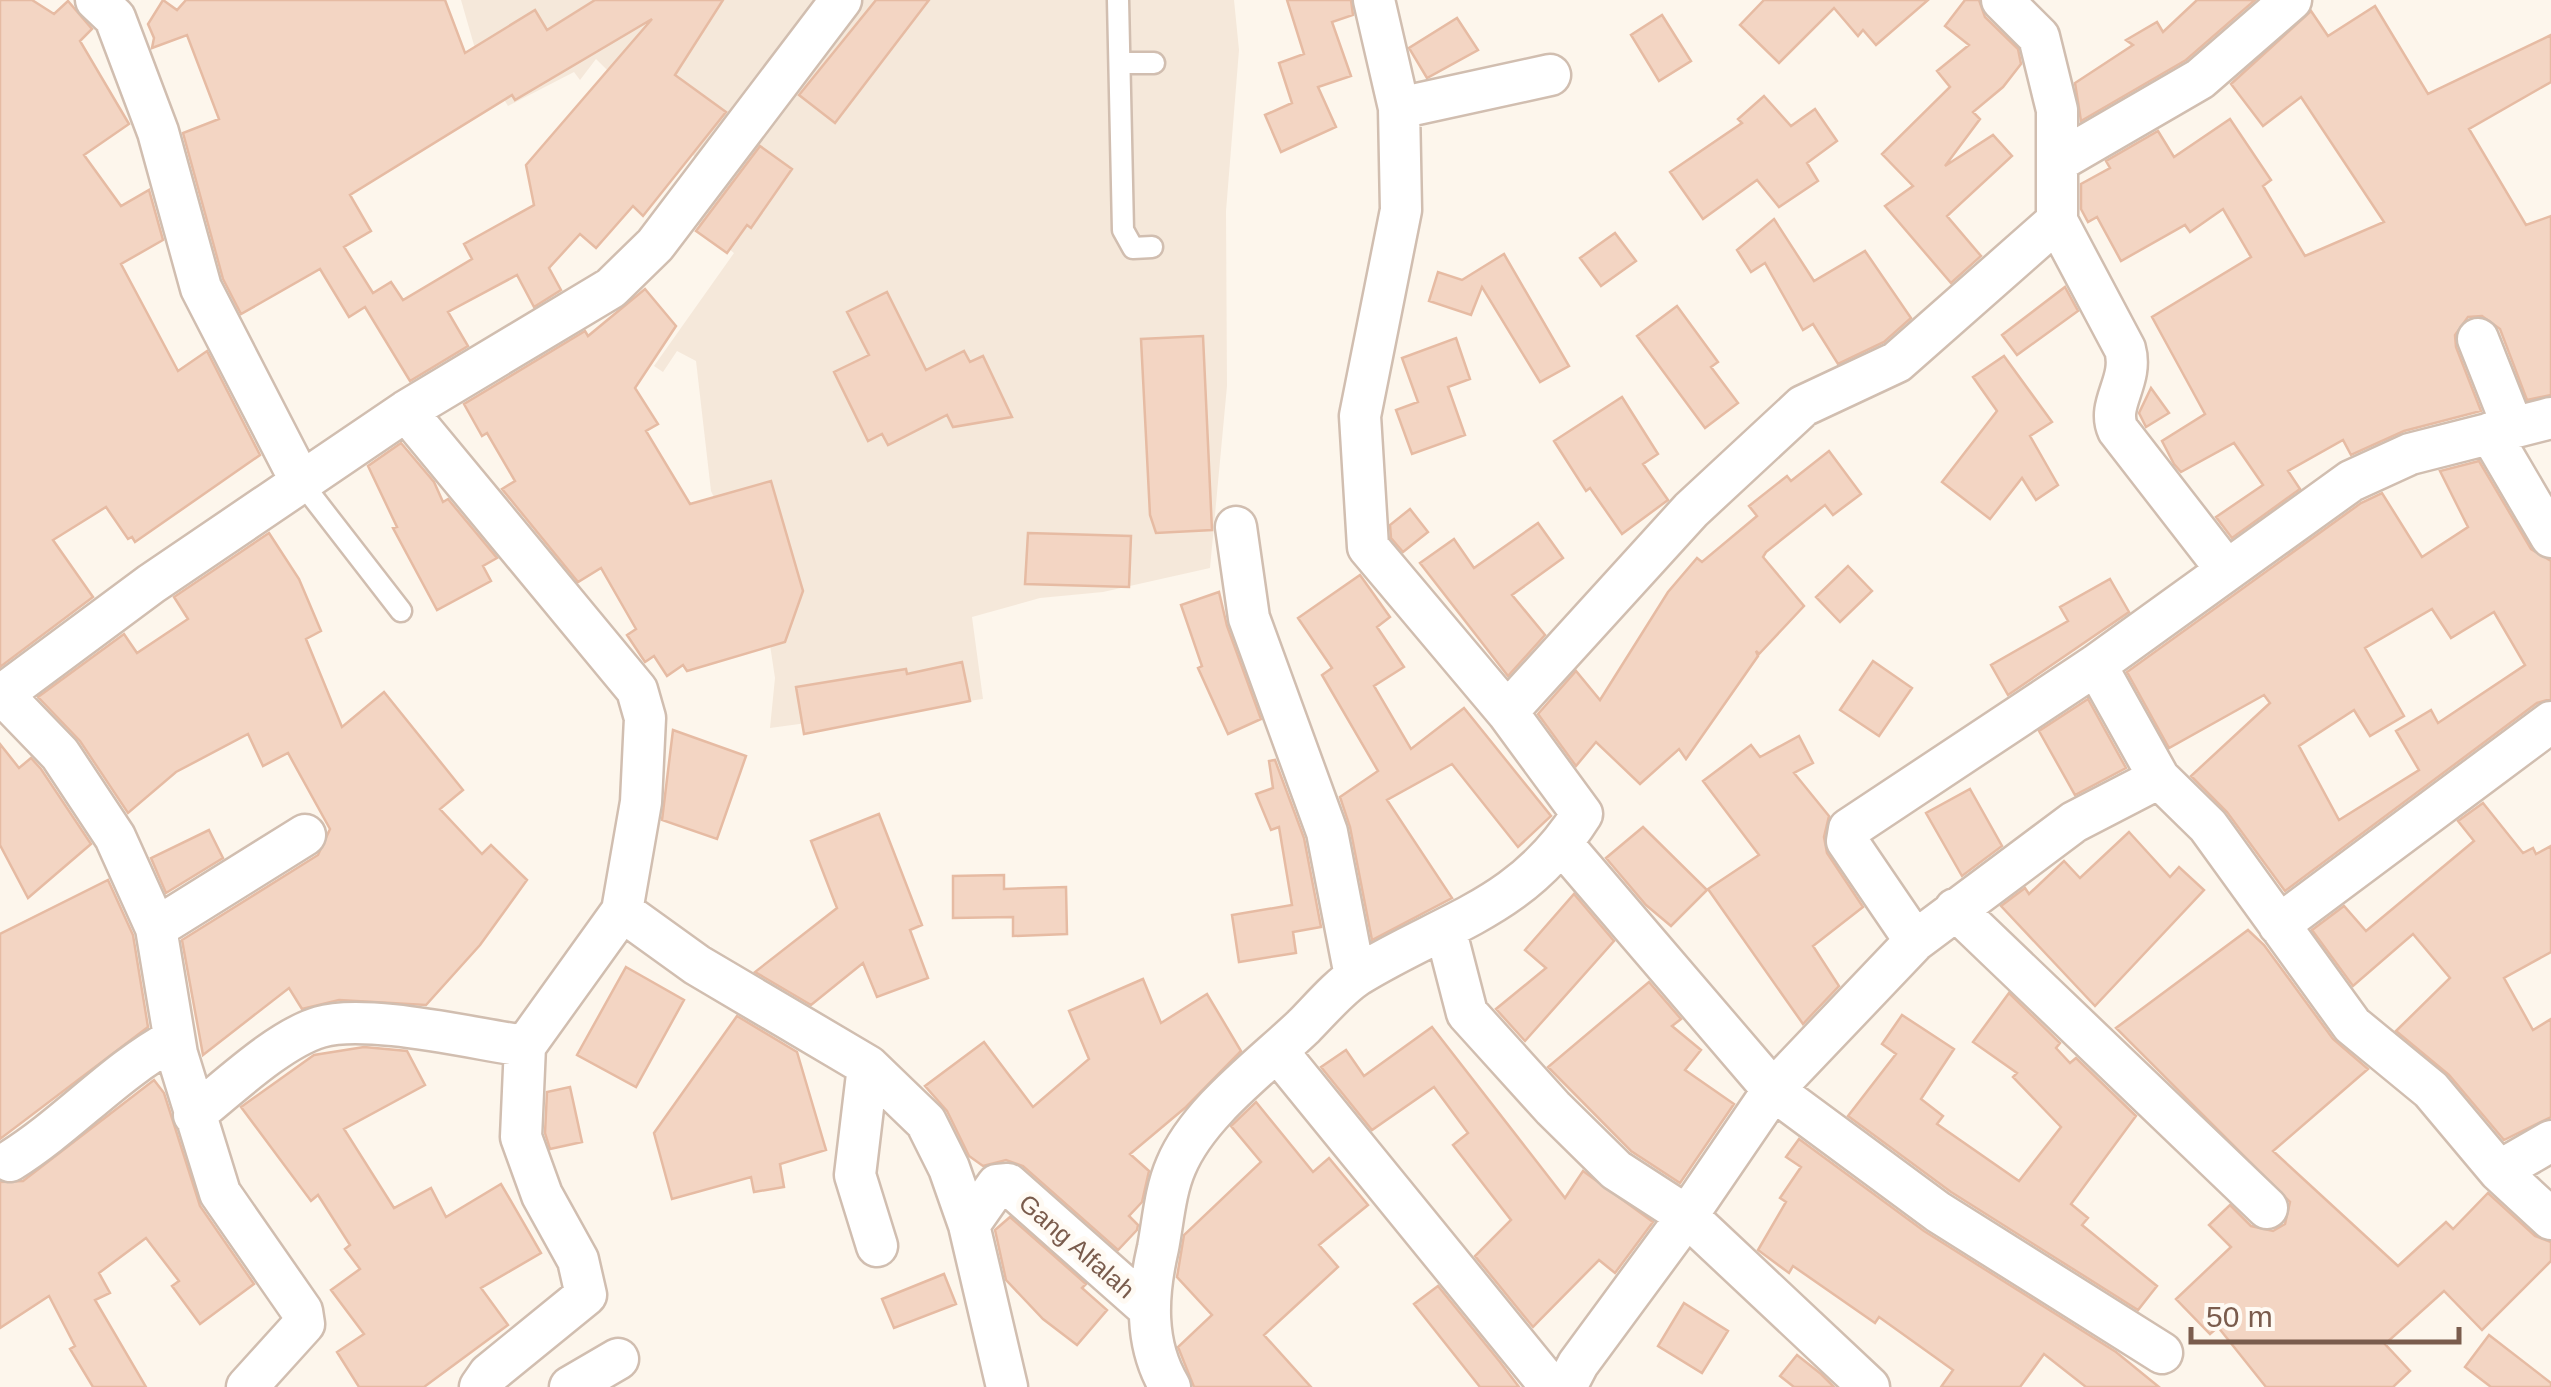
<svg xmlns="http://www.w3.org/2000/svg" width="2551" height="1387" viewBox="0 0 2551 1387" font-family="Arial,sans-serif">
<rect width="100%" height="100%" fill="#fdf6ec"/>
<path fill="#f5e8da" d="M461,0H1234L1239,50L1226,211L1227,386L1210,568L1103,592L1040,598L972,617L983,699L770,728L775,678L770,645L747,565L711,491L696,361L677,351L663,372L654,366L734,253L668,200L699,161L596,59L580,80L574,72L508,106L476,52Z"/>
<path fill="#f3d5c3" stroke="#e6bba3" stroke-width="2.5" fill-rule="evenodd" d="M0,0H32L54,14L68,1L92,29L80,41L129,124L84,155L121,206L149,190L163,240L121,264L178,371L207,351L260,455L135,542L132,537L128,539L106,507L53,540L93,597L0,667Z
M163,0L177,10L186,0H445L465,53L535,10L547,30L595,0H723L675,75L726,112L643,216L633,206L596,248L580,234L549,268L561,290L534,307L517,275L448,312L468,346L410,381L365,307L349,317L320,269L241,314L223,279L183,133L219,119L187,35L152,48L154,38L148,24ZM652,19L526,165L534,205L464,244L472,259L403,300L391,282L373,293L344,247L371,231L350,195L512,95L515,100Z
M876,0H929L835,123L799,95Z
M1287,0H1351L1353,15L1332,22L1351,76L1318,87L1336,127L1281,152L1265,115L1292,103L1279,63L1304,54Z
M1764,0H1928L1876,45L1863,30L1858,36L1834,8L1779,63L1740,25Z
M1965,0H1979L1985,17L2018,49L2021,64L2003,87L1973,112L1980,119L1945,166L1993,135L2012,156L1947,216L1981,256L1951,283L1885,206L1913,186L1882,154L1950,87L1937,71L1969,45L1945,26Z
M2197,0H2255L2186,60L2081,121L2075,83L2133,45L2126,40L2157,22L2163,32Z
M2375,6L2428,94L2551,35V82L2469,129L2526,225L2551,216V395L2527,400L2500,329L2482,316L2468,317L2455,335L2456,347L2481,411L2404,431L2351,455L2343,440L2288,471L2300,489L2232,538L2216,517L2263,485L2234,443L2181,472L2174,464L2162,441L2205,414L2152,317L2251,257L2223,209L2190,232L2185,225L2121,261L2097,217L2088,222L2081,209V184L2110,168L2106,161L2158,131L2174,157L2230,119L2271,180L2263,186L2305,256L2384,222L2301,97L2263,126L2231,84L2311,11L2328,36Z
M1662,15L1691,61L1659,81L1631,35Z
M1457,18L1478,50L1427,78L1409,48Z
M1764,96L1791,126L1815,109L1837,141L1807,163L1818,181L1779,207L1757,180L1703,219L1670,172L1742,123L1738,119Z
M760,146L792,169L751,228L747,225L727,253L696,231Z
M1774,219L1814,281L1865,251L1911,318L1884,342L1838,364L1813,324L1803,330L1765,263L1751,272L1737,250Z
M1615,233L1636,261L1601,286L1580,258Z
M1504,254L1569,366L1540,382L1482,287L1471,315L1429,301L1438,272L1462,280Z
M2065,287L2078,311L2017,355L2002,335Z
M645,289L676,326L635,388L658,424L646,431L690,504L771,481L803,591L785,642L687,671L683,665L667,676L654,656L645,662L627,635L636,629L601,568L578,582L502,489L515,481L487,433L482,436L464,404L585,331L588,336Z
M887,292L926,370L964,351L970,362L983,356L1012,417L953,427L947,415L888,445L882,434L868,441L834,372L869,355L847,312Z
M1677,306L1718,362L1711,367L1738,403L1705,428L1637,336Z
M1203,336L1212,530L1156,533L1150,515L1141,339Z
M1456,338L1470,379L1448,387L1465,435L1412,454L1396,410L1418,402L1402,358Z
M2004,356L2052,422L2030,436L2058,485L2036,500L2022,478L1990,519L1942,482L1997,411L1973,377Z
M2151,388L2169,413L2146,427L2139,413Z
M1622,397L1658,454L1643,464L1668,500L1622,534L1590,488L1586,491L1554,441Z
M401,443L434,482L443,502L448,499L497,558L483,566L491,581L437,610L393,528L397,527L368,466Z
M1829,451L1861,494L1833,515L1825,505L1766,552L1763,557L1804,606L1759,654L1756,651L1758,656L1686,759L1679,749L1640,784L1596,742L1576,766L1538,714L1576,671L1600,700L1668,592L1697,558L1702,562L1757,516L1749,506L1787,476L1791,481Z
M2479,461L2531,549L2551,561V699L2537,703L2285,891L2227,812L2191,776L2270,703L2264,695L2169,748L2127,672L2361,503L2382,493L2422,557L2468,527L2440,471ZM2432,609L2451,638L2494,612L2525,665L2438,723L2431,710L2396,731L2419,770L2339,820L2299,746L2354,710L2370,736L2404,716L2365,648Z
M1410,509L1428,532L1403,552L1391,538L1390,525Z
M1538,523L1563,558L1512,595L1545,635L1508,676L1420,563L1454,539L1474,568Z
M269,533L299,579L321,631L306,639L342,727L384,692L463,790L440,809L482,854L491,845L527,880L480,945L426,1005L339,1000L302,1009L289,988L203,1055L182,940L318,855L330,829L288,753L263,766L248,734L176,772L128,813L80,741L38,697L124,634L137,653L188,619L174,597Z
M1028,533L1131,536L1129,587L1025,584Z
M1848,566L1872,591L1840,622L1816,597Z
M1360,575L1390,617L1377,627L1404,667L1374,686L1411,749L1464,708L1551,816L1518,847L1452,764L1387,800L1452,898L1372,940L1350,827L1340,797L1378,771L1322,675L1332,668L1298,618Z
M2110,579L2129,612L2008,695L1991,665L2068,621L2060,607Z
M1219,592L1227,626L1261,719L1228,734L1198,668L1202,666L1181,605Z
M1873,661L1912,688L1879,736L1840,710Z
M962,662L970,701L804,734L796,687L906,669L907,674Z
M2088,699L2126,768L2075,795L2039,731Z
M673,730L746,756L717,839L662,820Z
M1799,736L1813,763L1794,773L1829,816L1824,837L1827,853L1863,907L1813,946L1839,986L1803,1024L1708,889L1759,855L1703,781L1751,745L1760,757Z
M0,744L19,768L31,758L41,769L91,844L28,898L0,845Z
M1275,760L1304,838L1321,927L1293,932L1296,953L1239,962L1232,915L1292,905L1279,827L1271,830L1256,794L1273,788L1269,761Z
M1970,789L2002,846L1962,876L1926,813Z
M2483,803L2523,853L2533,848L2536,854L2551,846V952L2504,978L2533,1030L2551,1019V1117L2504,1140L2449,1075L2396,1031L2450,978L2413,934L2353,986L2312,930L2344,906L2366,931L2474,841L2458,821Z
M879,814L922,925L910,930L928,978L877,997L863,963L811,1005L755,972L837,908L811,841Z
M1643,827L1707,890L1671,926L1646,905L1606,858Z
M209,830L223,858L166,893L151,858Z
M2129,832L2170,877L2179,867L2204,890L2095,1006L2001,906L2025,888L2029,894L2064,861L2080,878Z
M1004,875V889L1066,887L1067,934L1013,936V917L953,918V876Z
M108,880L133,935L148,1027L0,1139V934Z
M1574,894L1614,941L1525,1041L1496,1009L1546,968L1525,950Z
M2248,930L2264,945L2333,1039L2368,1069L2273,1151L2398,1266L2446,1222L2453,1229L2488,1193L2535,1236L2551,1242V1261L2482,1330L2444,1291L2385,1344L2410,1371L2393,1387H2266L2218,1327L2210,1334L2176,1299L2231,1247L2209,1225L2230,1205L2251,1226L2273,1231L2285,1224L2290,1202L2116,1028Z
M626,967L684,1000L636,1087L577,1055Z
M1143,979L1161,1023L1207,994L1241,1051L1186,1107L1130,1154L1149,1171L1142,1202L1129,1216L1138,1225L1137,1230L1118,1250L1023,1166L1006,1160L983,1166L969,1156L947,1111L925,1086L984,1042L1033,1107L1089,1059L1069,1011Z
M1649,982L1681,1019L1672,1026L1701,1050L1685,1070L1734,1104L1680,1183L1631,1151L1548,1067Z
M2009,993L2060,1043L2056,1048L2070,1063L2076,1058L2136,1116L2071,1204L2088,1218L2082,1225L2157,1286L2138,1310L1951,1192L1848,1116L1896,1054L1882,1044L1902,1015L1954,1049L1921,1099L1943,1116L1937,1124L2019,1181L2061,1127L2013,1077L2017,1073L1973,1042Z
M737,1016L797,1052L826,1150L780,1164L784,1187L754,1192L751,1177L672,1199L654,1133Z
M1432,1027L1565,1198L1583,1171L1653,1222L1615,1273L1599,1260L1533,1327L1475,1256L1511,1220L1453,1145L1468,1133L1434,1087L1372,1130L1321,1067L1346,1050L1364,1076Z
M364,1047L407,1051L425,1085L344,1129L394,1208L431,1188L446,1217L501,1184L541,1253L481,1288L508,1325L424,1387H359L337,1352L364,1334L331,1290L360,1269L345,1249L350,1245L318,1195L311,1201L241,1107L314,1055Z
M154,1080L164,1093L200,1206L254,1284L200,1324L172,1286L179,1281L146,1238L99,1273L110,1293L95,1300L146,1387H93L70,1349L75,1346L49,1296L0,1328V1182L23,1181Z
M570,1087L582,1142L550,1149L545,1133L547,1092Z
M1256,1102L1313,1172L1329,1158L1368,1205L1319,1245L1338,1267L1264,1335L1311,1387H1194L1178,1347L1212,1315L1177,1277L1184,1235L1261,1162L1231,1126Z
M1799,1139L1924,1231L2116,1352L2159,1387H2086L2044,1354L2020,1387H1941L1953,1370L1879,1317L1875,1323L1793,1266L1789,1273L1758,1250L1786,1202L1780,1198L1801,1167L1786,1157Z
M1010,1217L1086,1284L1082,1288L1107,1310L1077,1345L1043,1319L1006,1280L995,1230Z
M944,1274L956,1304L894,1328L882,1299Z
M1438,1286L1500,1362L1519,1387H1480L1414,1304Z
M1684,1303L1728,1331L1702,1373L1658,1346Z
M2489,1335L2551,1383V1387H2491L2465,1367Z
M1797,1355L1821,1374L1834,1387H1794L1780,1376Z"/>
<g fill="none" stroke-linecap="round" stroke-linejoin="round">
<defs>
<path id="service" d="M1118,0L1123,230L1133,248L1152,247
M1120,63H1154
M301,482L401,611"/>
<path id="minor" d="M96,0L115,18L158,132L201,288L301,482
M1374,0L1399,108L1401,210L1360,416L1368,547L1507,712
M2002,0L2039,37L2057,110V162
M1399,108L1550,75
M2057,221L2125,349C2134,381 2106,404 2118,430L2225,568
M2478,339L2512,425
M406,411L637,690L645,718L641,802L622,911L525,1046L521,1137L542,1195L578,1260L586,1295L489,1374L480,1387
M2490,433L2551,537
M1236,527L1249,618L1327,832L1355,976
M2096,665L2159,778L2208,826L2352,1025L2431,1090L2499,1171L2551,1219
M0,692L60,754L115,837L156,928L177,1054L220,1193L302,1311L304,1324L247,1387
M3,694L151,584L406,411L611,288L655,245L841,0
M1563,845L1773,1090L1938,1212L2162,1353
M1955,909L2267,1208
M622,911L697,965L868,1066L926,1122L949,1168L969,1225L1007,1387
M2279,925L2551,722
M156,928L305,835
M1446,932L1467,1013L1553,1108L1616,1170L1687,1216L1869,1387
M1915,941L1847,841L1849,829L2096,665L2351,481L2410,454L2551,418
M1277,1051L1551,1387
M868,1066L855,1175L877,1246
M194,1115C228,1088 279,1039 320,1027C366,1013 474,1039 525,1046
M10,1161C68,1125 113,1072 174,1039
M2499,1171L2551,1141
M969,1225L997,1185L1008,1184L1147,1307
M570,1387L618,1359
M1170,1387C1144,1344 1147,1295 1158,1248C1163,1222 1165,1191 1176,1166C1198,1113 1262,1066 1303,1027C1320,1010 1338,988 1358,975C1446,921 1522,909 1582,814L1507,712L1691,510L1803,406L1897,362L2057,221V162L2200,79L2291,0
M1566,1387L1578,1364L1687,1216L1773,1090L1915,941L2074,822L2159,778"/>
</defs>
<use href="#service" stroke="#d1beb0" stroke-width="25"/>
<use href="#minor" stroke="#d1beb0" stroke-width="45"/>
<use href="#service" stroke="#fff" stroke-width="20"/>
<use href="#minor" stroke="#fff" stroke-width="40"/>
</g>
<g text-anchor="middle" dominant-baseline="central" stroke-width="10" stroke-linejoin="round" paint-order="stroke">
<g font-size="25" fill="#7a5c4d" stroke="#fffaf3">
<text transform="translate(1077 1246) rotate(41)">Gang Alfalah</text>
</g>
</g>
<path d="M2191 1327v15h268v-15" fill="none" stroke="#7a5c4d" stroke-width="5"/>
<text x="2206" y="1327" font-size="30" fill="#7a5c4d" stroke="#fffaf3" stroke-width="8" paint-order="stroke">50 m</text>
</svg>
